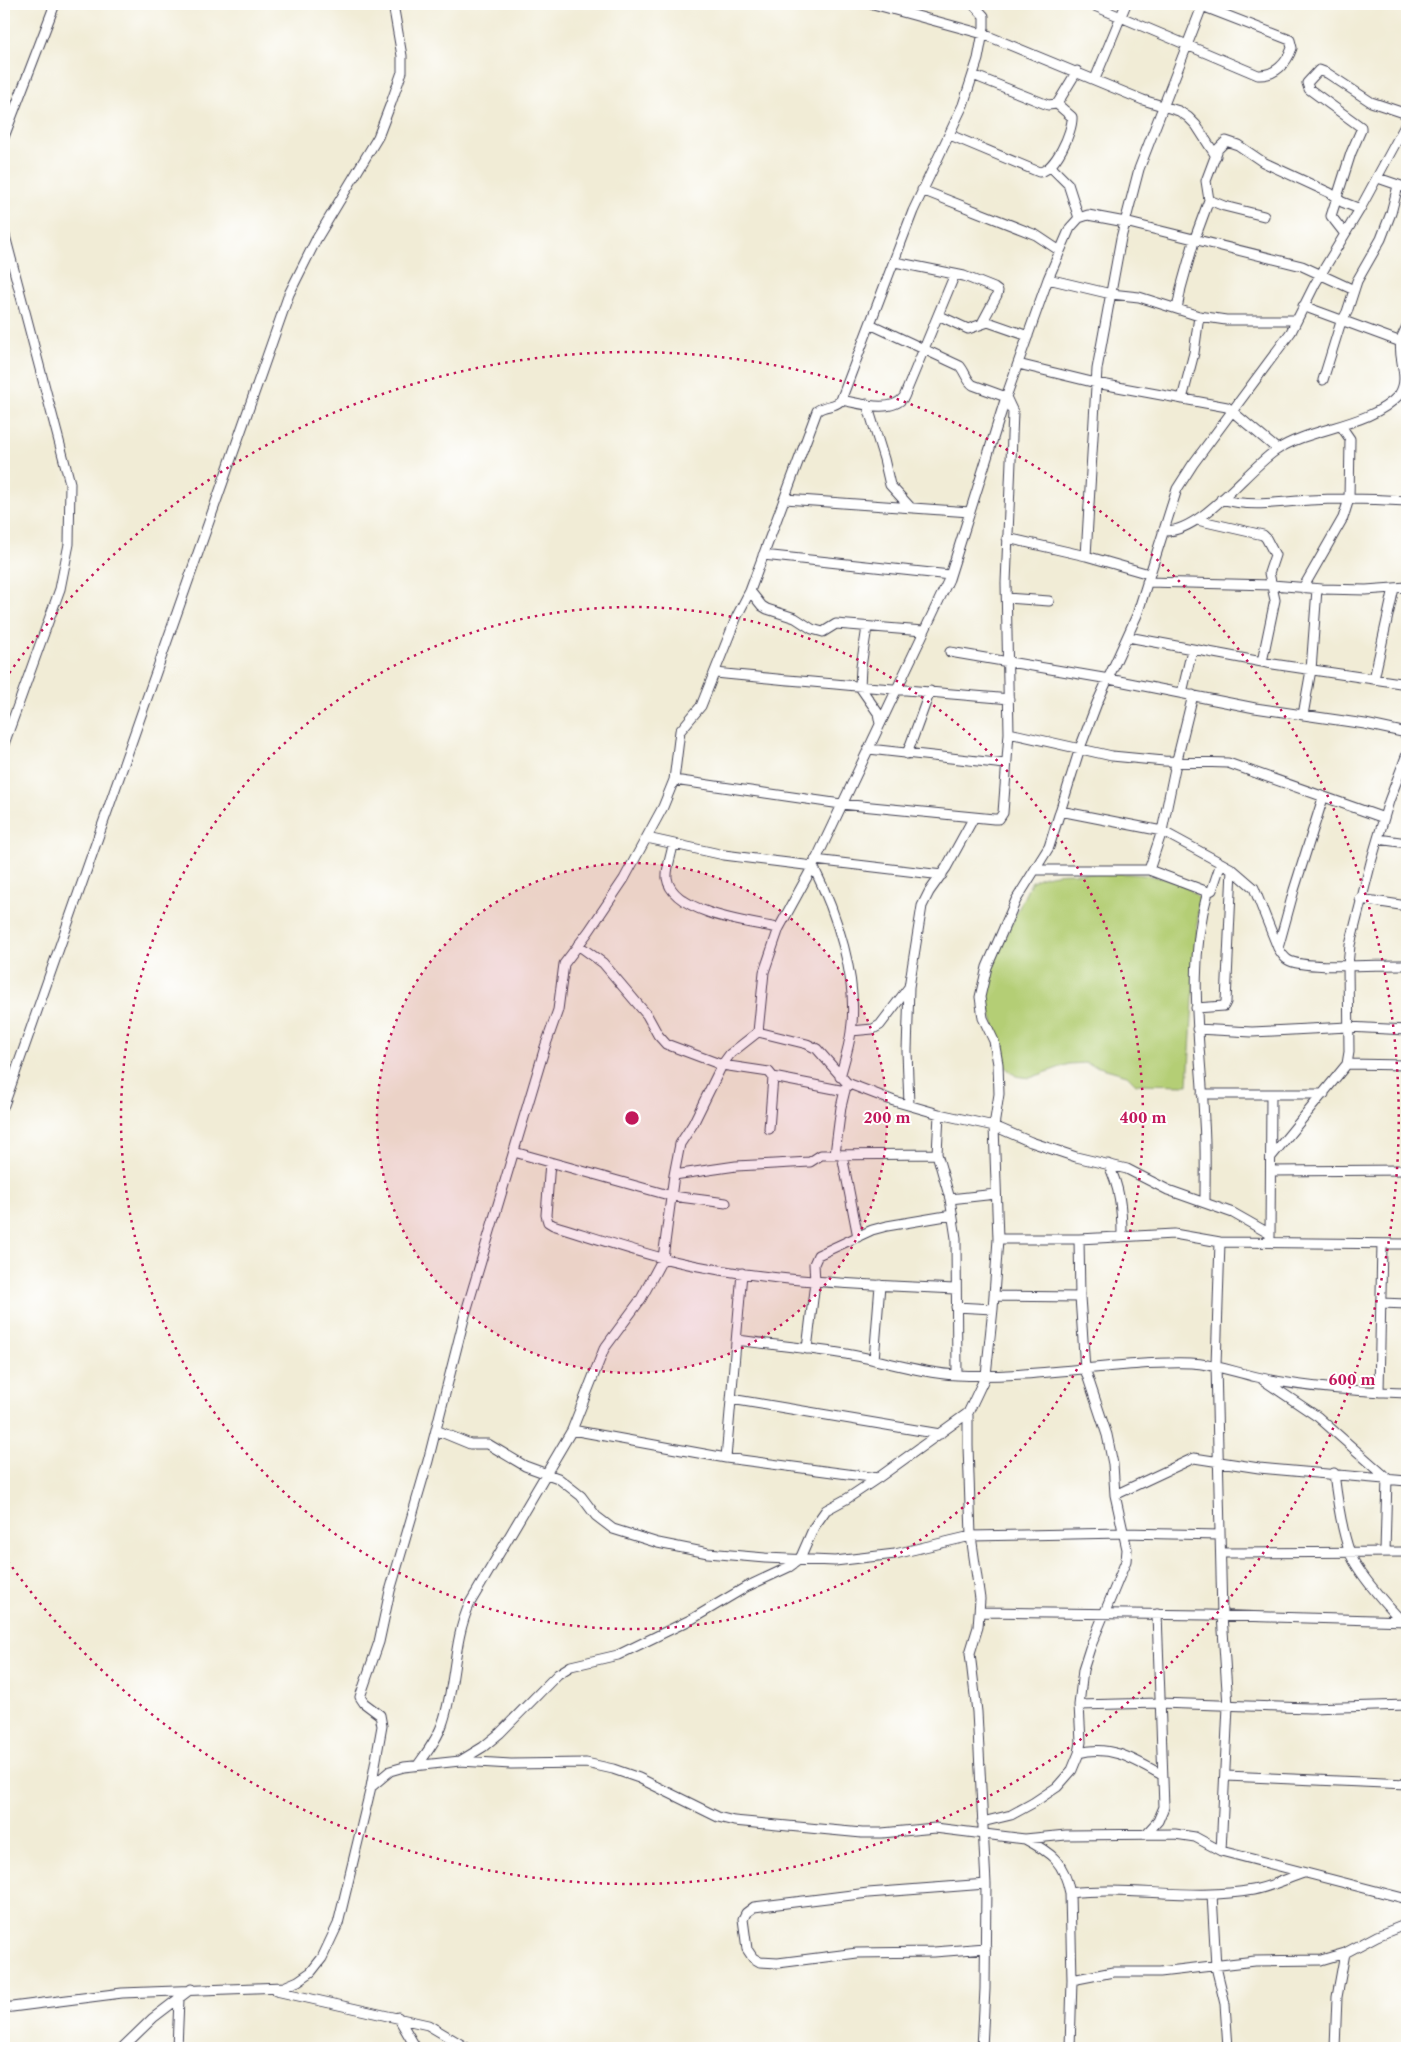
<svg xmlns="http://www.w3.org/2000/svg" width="1411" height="2052" viewBox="0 0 1411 2052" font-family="'Libre Caslon Text',serif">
<rect width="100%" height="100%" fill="#fff"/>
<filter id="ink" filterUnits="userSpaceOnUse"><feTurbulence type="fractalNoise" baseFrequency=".02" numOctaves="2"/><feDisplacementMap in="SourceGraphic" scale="10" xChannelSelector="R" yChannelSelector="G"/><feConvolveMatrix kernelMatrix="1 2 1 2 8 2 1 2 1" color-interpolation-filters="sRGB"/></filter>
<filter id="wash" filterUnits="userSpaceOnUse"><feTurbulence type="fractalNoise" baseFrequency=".0096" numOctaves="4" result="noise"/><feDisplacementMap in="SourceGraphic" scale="20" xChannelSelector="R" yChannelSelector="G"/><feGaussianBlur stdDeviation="1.12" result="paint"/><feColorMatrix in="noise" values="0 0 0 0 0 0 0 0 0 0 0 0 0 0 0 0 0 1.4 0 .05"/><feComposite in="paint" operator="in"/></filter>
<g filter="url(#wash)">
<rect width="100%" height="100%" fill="#f1ecd6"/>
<path fill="#b4ce74" stroke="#6b7858" d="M1087,873C1121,874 1175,870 1199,898L1188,1085L1136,1084L1127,1075L1085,1063L1069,1064L1030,1078L1016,1076L1005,1067L986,994L988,975L1031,882C1048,872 1067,873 1087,873Z"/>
</g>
<g filter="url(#ink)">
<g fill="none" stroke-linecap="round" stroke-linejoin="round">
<defs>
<path id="street" d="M873,4L983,34L1143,100L1179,111L1188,117L1196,125L1216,156
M1090,4L1258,75C1275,76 1287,63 1292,48L1290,40L1197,4
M1095,79L1126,4
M1057,104L1077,71
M950,135L1039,172C1055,171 1073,131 1072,117L1057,104L1048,105L973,75
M4,137L55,4
M1051,167L1068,184L1079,218
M1378,178L1407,188
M922,190L1036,235L1060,251
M1209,200L1224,206L1264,216
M4,232L70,483L69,544L60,589L4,744
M1345,234L1331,216L1351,153L1361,130V127L1309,89L1307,83L1319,70L1327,73L1371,102L1407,114
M895,262L964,276L994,288L998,291L997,295L982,323
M1048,279L1111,294L1139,297L1199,316L1226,320H1297
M1303,306L1401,342
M1177,309L1181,288L1195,238L1209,200L1206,181L1218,149L1226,141L1238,145L1263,162L1330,193L1342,202L1360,209
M938,315L968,329L988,322L1028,336
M1018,364L1096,383L1227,407L1277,449
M1323,380L1340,325L1347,312L1357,281L1381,239L1391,213L1398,186
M1182,399L1194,353L1199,316
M841,400C859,403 891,414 904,397L955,274
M867,404L884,459L890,485L911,508
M785,499L970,512
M1221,499C1251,508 1281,502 1310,500C1343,498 1375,499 1407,501
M1197,520L1263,535L1266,538L1275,555L1269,573L1275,600L1262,662
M1163,531C1200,534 1245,472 1275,451C1312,426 1368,428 1399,395C1411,377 1397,360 1401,340C1402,335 1405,331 1407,326
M1007,538L1086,556L1149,574
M763,555L950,575
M1086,556L1097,369L1121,238L1139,169L1203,4
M1147,582L1272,585L1322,589L1366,590L1407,587
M1303,588L1343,518L1349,499L1350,439L1341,426
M750,591L762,606L767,609L795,618L812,629L823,632L836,624L923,631
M1007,598L1049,601
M867,627L861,667L860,687L878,713L880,724
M1128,637L1273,664L1407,684
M950,652L1109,679L1255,708L1365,724L1407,733
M716,673C813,683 911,690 1009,699
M1374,679L1394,588
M1182,693L1192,650
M1303,715L1311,670L1317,589
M1009,733L1112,756L1164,761L1228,763L1384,818
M869,749L1005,764
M907,754L930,691
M674,780L841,804L994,819H999L1003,813L1009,733L1006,583L1013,412L1006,397L973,385C967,381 965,372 960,366L870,324
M1060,811L1162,831L1232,869L1254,888L1278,948C1281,952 1283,957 1288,960C1304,970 1383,964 1407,965
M647,838L724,855L813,866C836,912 859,979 851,1032C849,1047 844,1062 840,1077
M1378,839L1407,843
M673,844C672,854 666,868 667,878C672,913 751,923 779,928
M815,860L942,875
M1035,870H1149L1208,892C1186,967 1201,1045 1204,1121C1206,1148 1205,1175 1205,1202
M1149,870L1162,831L1175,768L1193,695
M1208,892L1212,890L1221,863
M1360,899L1407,906
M578,945L603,963L647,1015L658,1035L666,1044L722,1065L769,1072L773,1077L769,1129
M1278,948L1294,890L1323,798
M909,987L907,1051L909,1105
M1196,1008L1224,1006L1226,1002L1232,869
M1197,1029L1252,1032L1348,1027L1407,1030
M851,1031L873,1029L880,1025L909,987L922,906L929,892L946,868L974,817
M758,1032L807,1044L817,1049L847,1083L894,1101L939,1114L994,1126L1031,1142L1076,1157L1127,1169L1168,1190L1233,1213L1270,1234
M1347,1064L1407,1065
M773,1077L845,1091
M1202,1094H1324
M4,1105L289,294L316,240L378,137L391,103L402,72V56L393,4
M939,1114L937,1154L950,1199L956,1238L957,1375
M514,1152L672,1196L726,1203
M835,1154L841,1107L846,1086
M842,1155L858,1237
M1271,1157L1347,1064L1349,1052L1348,965L1350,945L1371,862L1389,801L1407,754
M550,1162L546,1215L548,1222L553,1225C589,1236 625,1248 662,1258C756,1282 859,1284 956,1289
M1108,1164C1120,1187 1122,1210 1122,1235
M1271,1171L1407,1170
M674,1175L736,1166L810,1162L821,1155L937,1154
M950,1199L996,1194
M1270,1237L1271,1095
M998,1239H1079L1174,1234L1220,1242L1407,1244
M1220,1242L1216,1365L1222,1615L1228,1706L1221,1851
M994,1296L1080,1297
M1381,1303L1407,1304
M956,1307L993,1309
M737,1340C773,1345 810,1348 846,1354C883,1360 919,1373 957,1375C1035,1379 1113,1361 1191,1363C1215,1364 1234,1372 1257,1377C1306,1388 1357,1391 1407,1393
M807,1349L815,1282L814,1264L818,1255L872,1230L887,1226L952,1215
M874,1360L880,1285
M1263,1380L1318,1417L1387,1478L1385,1552
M1379,1392L1382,1244
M731,1399L940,1434
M436,1430L470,1444H488L525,1466L558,1478L581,1496L596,1516L613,1529L658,1543L708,1553L765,1558L835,1561L895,1554L971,1536L1123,1533L1220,1535
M572,1430L726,1458L878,1478
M726,1458L742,1273
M1334,1473C1337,1499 1341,1528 1350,1553C1357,1572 1388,1607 1402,1621
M1115,1495L1194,1458L1259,1468L1407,1481
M1221,1553L1407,1552
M980,1612L1207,1615L1407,1621
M1079,1705L1159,1703L1310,1708L1407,1705
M1079,1753C1110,1744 1135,1760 1162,1775
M460,1761L483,1747L500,1733L558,1674L571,1666L618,1655L692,1619L746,1587L789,1567L800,1559L814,1527L826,1510L848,1498L878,1478L968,1413
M418,1765C427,1752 438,1738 443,1722C456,1684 453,1640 470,1603L572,1430L604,1349L641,1299L663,1258L674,1175L680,1144L693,1124L722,1065L730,1054L758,1032L764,972L779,928L813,866L949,579L1006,397L1048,279L1070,228L1079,218L1088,215L1125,222L1302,266L1354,290
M1226,1776L1407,1784
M371,1787L390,1771L404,1767L460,1761L511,1764L586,1763L613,1769L639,1778L718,1817L734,1821L862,1833H882L935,1828L1025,1839L1066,1835L1175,1834L1195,1837L1221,1851L1407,1899
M982,1822L1011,1815L1033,1803L1057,1787L1072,1770L1079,1753L1081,1742L1079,1705L1083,1670L1090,1648L1126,1561L1127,1549L1115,1495L1113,1464L1107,1435L1085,1369L1080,1297L1079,1239
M1146,1834L1158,1821L1164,1807L1157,1614
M1025,1839C1052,1853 1064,1862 1070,1893L1072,1980L1070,2048
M1070,1893C1131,1886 1192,1901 1253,1890C1270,1887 1288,1878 1304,1873
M1212,1894L1216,1967L1225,2004L1228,2048
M986,1948L934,1952L857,1953L778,1963L760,1962L753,1958L747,1949L743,1919L746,1913L754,1907L868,1893L986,1884
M1072,1980L1113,1972H1160L1255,1961L1321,1960L1345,1953L1377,1936L1407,1924
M276,1991L428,2025L467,2048
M4,2008L122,1993L284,1987L298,1981L311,1972L322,1958L338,1924L371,1787L382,1726L380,1715L364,1703L360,1697L379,1642L390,1591L428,1461L465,1315L545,1047L558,1010L564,964L589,931L624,879L663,807L674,780L680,731L701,706L737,616L750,591L817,411C825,404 835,408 841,400L913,211L963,105L978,59L984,27V16L973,4
M398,2017L416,2048
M122,2048L153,2018L191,1989
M177,2048L179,1999
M982,2048L985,1989L986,1884L977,1712L970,1653L978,1627L980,1599L971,1536L968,1446V1413L986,1375L993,1309L998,1239L994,1126L999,1094L998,1064L994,1041L983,1018L980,997L987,967L1016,900L1049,847L1080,748L1097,703L1137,615L1177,489L1193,464L1291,332L1315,284L1360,209L1407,122
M1335,2048L1337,1997L1345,1953"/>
</defs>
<use href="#street" stroke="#414052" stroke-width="11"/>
<use href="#street" stroke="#fff" stroke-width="9"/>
</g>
</g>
<circle cx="632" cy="1118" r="255" fill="#c2185b" fill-opacity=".12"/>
<g fill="none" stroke="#c2185b" stroke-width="2.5" stroke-dasharray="2.5 5">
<circle cx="632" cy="1118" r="255"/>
<circle cx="632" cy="1118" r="511"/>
<path d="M5 679A766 766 0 1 1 5 1557"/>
</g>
<circle cx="632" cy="1118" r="8" fill="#c2185b" stroke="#fff" stroke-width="2.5"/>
<g font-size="15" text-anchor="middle" font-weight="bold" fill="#c2185b" stroke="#fff" stroke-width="4" stroke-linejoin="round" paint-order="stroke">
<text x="887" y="1123">200 m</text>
<text x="1143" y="1123">400 m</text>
<text x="1352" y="1385">600 m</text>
</g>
<rect width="1411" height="2052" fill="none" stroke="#fff" stroke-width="20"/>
</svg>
